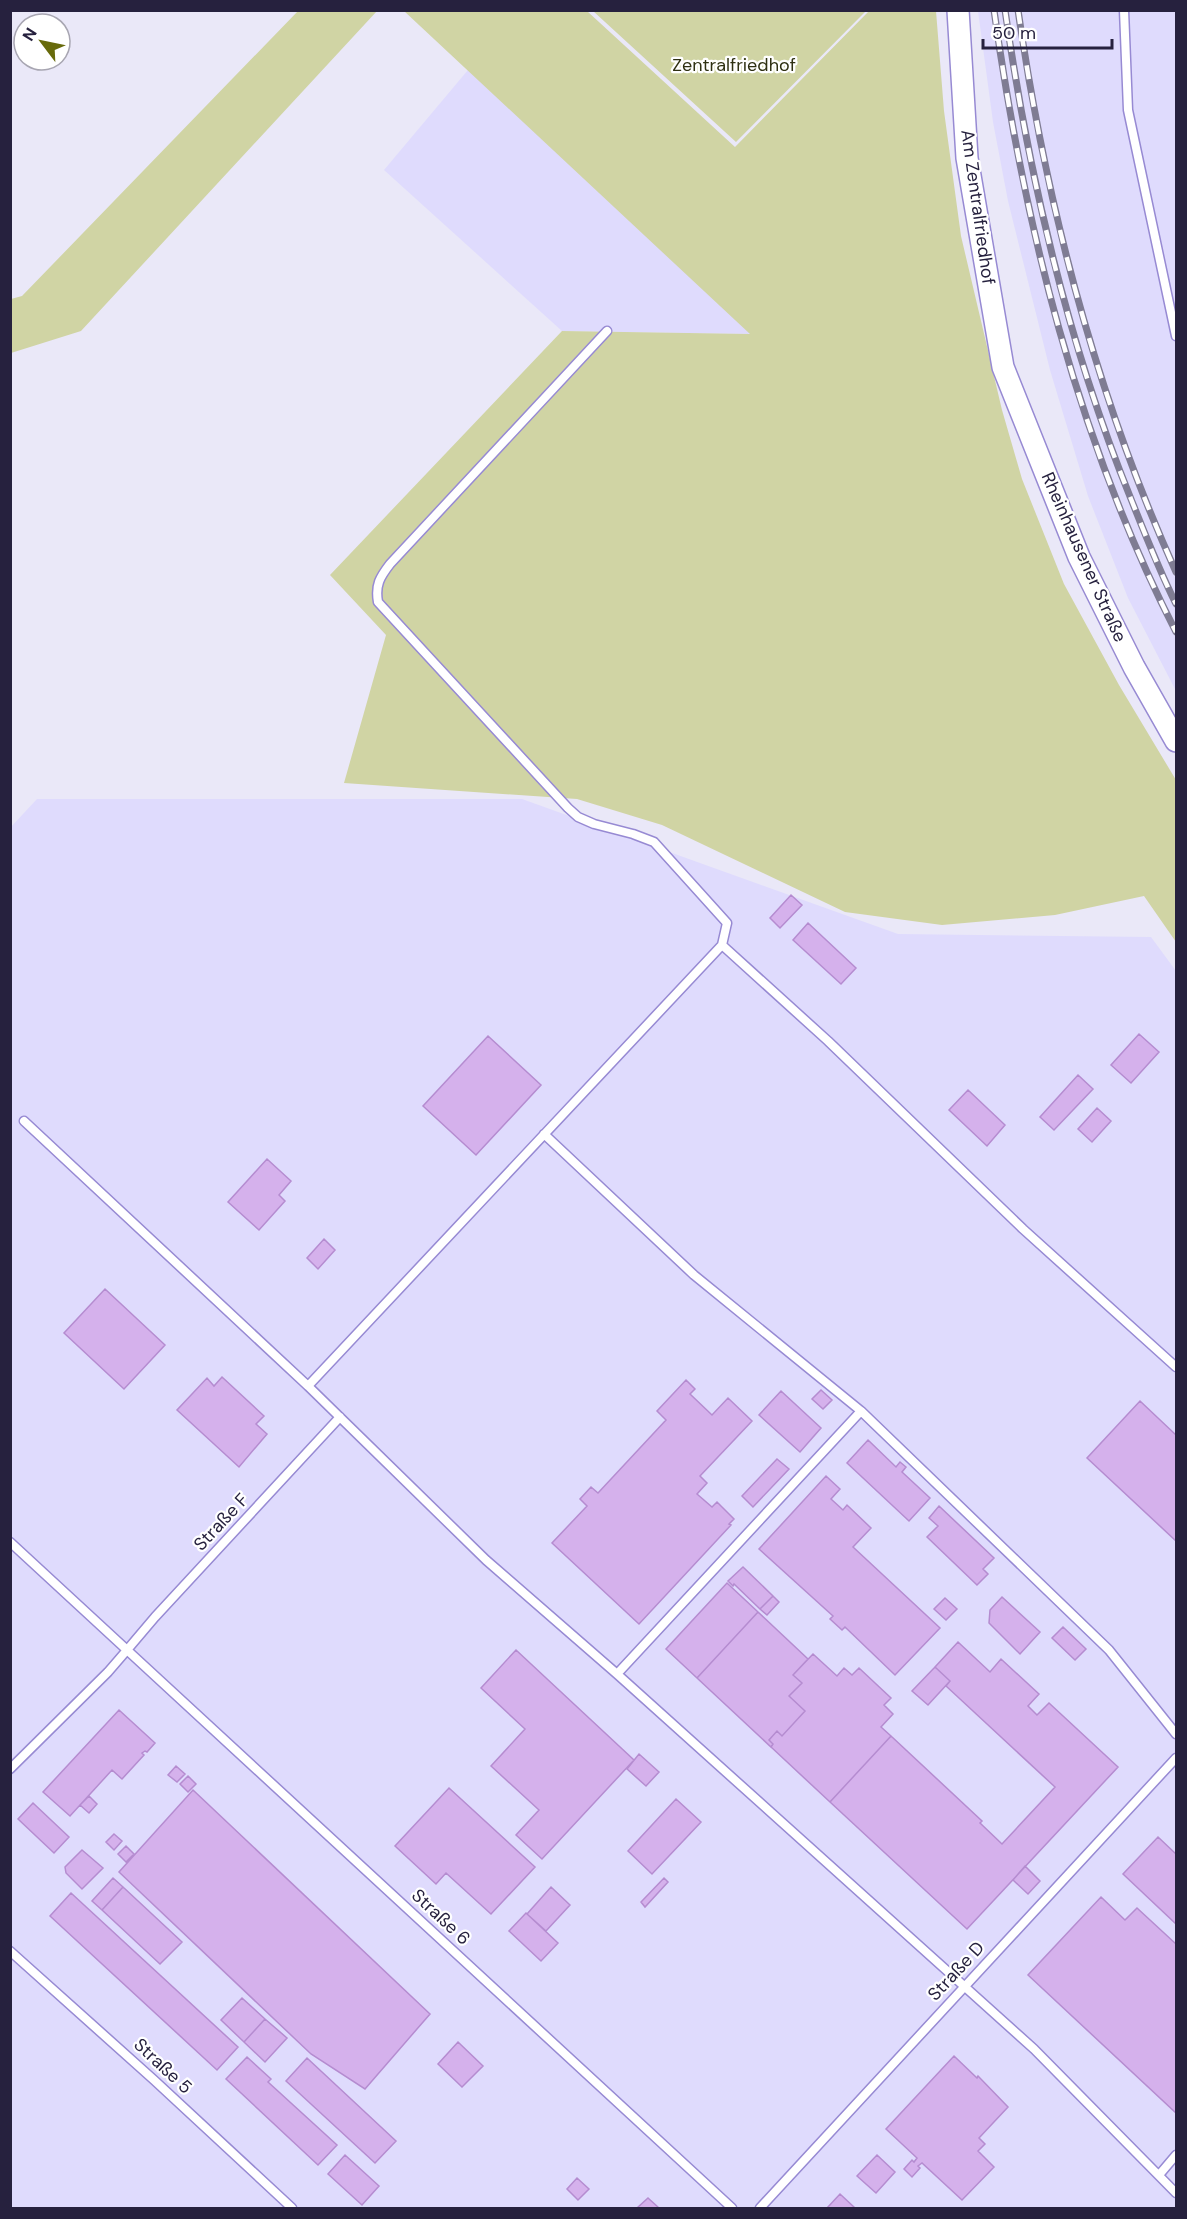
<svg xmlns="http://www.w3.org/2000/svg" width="1187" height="2219" viewBox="0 0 1187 2219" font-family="'DM Sans',sans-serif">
<rect width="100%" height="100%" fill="#eae8f8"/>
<path fill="#dfdbfd" d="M978,11H1176V691L1128,598L1088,496L1050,370L1008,201L993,122Z
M468,70L751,334L562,331L384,170Z
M37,799H522L898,934L1151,937L1176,971V2208H11L10,828Z"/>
<path fill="#d0d4a4" d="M298,11H377L81,331L11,353V299L22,296Z
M404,11H587L735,147L869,11H936L944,111L961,236L1002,410L1022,479L1064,584L1119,685L1176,780V942L1144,896L1055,915L942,925L845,912L662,825L577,799L344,783L386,635L330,575L562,331L750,334Z
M593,11H866L736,142Z"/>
<path fill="#d5b1ec" stroke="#b58cd0" stroke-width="1.5" d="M791,895L802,905L780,928L770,918Z
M808,923L856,968L841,984L793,940Z
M1139,1034L1159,1052L1131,1083L1111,1065Z
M488,1036L541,1085L476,1155L423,1106Z
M1078,1075L1093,1089L1054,1130L1040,1117Z
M968,1090L1005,1125L987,1146L949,1110Z
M1097,1108L1111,1121L1092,1142L1078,1129Z
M267,1159L291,1181L279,1195L285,1201L259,1230L228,1202Z
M324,1239L335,1250L318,1269L307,1258Z
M105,1289L165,1345L124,1389L64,1333Z
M222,1377L264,1416L256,1424L267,1434L239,1467L177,1410L207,1378L214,1386Z
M686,1380L695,1389L690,1394L712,1415L728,1398L752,1421L700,1476L707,1483L697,1494L712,1507L717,1502L734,1519L729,1524L731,1525L639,1624L552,1543L587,1506L580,1499L591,1487L598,1493L666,1420L657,1411Z
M821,1390L832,1400L823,1409L812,1399Z
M781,1391L821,1428L800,1452L759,1415Z
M1140,1401L1176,1435V1541L1087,1458Z
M868,1440L896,1467L900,1462L906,1467L902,1472L930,1498L909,1521L847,1463Z
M777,1459L789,1469L753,1507L742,1496Z
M826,1476L840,1489L831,1499L843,1510L847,1505L871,1528L853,1547L940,1628L895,1675L845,1627L842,1630L830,1619L833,1616L759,1549Z
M939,1506L994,1558L983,1569L988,1574L977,1585L927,1537L938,1526L929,1518Z
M743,1567L773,1596L760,1609L734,1584L733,1586L728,1581Z
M727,1583L758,1612L697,1678L666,1649Z
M773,1596L779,1602L767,1615L760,1609Z
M1002,1597L1040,1632L1020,1654L989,1623L990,1610Z
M945,1598L957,1609L946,1620L934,1609Z
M758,1612L808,1659L793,1675L802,1683L789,1696L805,1711L782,1736L777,1731L769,1740L773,1744L771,1747L697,1678Z
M1063,1627L1086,1649L1075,1660L1052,1638Z
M958,1642L990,1672L1001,1659L1039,1694L1028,1706L1037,1715L1049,1703L1118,1767L967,1929L830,1802L891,1736L982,1821L980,1823L1002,1844L1055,1787L946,1686L950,1681L935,1667Z
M516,1650L634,1760L542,1859L516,1835L539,1810L491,1766L525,1729L481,1688Z
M813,1654L837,1676L844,1668L852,1675L859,1668L891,1698L884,1705L893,1714L881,1727L891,1736L830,1802L771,1747L773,1744L769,1740L777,1731L782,1736L805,1711L789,1696L802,1683L793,1675Z
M935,1667L950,1681L928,1705L912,1691Z
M119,1710L155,1743L147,1752L145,1751L142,1753L144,1755L122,1779L112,1770L70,1816L43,1792Z
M639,1754L659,1772L646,1786L627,1769Z
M176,1766L185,1774L177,1782L168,1775Z
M188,1776L196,1784L188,1792L180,1784Z
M449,1788L535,1867L491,1914L446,1873L436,1884L395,1846Z
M193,1790L430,2014L365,2089L311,2054L119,1872Z
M89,1796L97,1804L89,1813L80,1805Z
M676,1799L701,1822L652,1874L628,1851Z
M33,1803L69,1837L54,1853L18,1819Z
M114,1834L122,1841L114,1850L106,1842Z
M1158,1837L1176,1854V1924L1123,1874Z
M126,1846L134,1854L126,1862L118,1854Z
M82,1850L103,1868L82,1889L66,1873L65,1867Z
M1025,1866L1040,1881L1028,1894L1013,1880Z
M113,1878L123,1887L102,1910L92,1901Z
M664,1878L668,1882L645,1907L641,1902Z
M123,1887L182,1942L160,1964L102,1910Z
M551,1887L570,1905L546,1931L527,1914Z
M71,1893L238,2047L217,2070L50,1916Z
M1101,1897L1125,1920L1137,1908L1176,1944V2113L1028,1975Z
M526,1913L558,1943L541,1961L509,1931Z
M242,1998L265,2019L244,2042L221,2020Z
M265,2019L287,2038L265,2062L244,2042Z
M458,2042L483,2066L462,2087L438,2064Z
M954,2056L977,2078L978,2076L1008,2107L979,2138L985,2144L978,2151L994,2167L962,2200L922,2163L918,2166L920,2168L912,2177L904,2169L912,2160L914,2162L917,2158L886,2129Z
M247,2057L271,2079L268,2082L337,2145L318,2165L226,2079Z
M307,2058L396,2141L375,2163L286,2081Z
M345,2155L379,2186L362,2205L328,2174Z
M877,2155L895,2172L876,2193L857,2176Z
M577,2178L589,2189L578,2200L567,2189Z
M840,2194L855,2208H827Z
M648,2198L659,2208H637Z"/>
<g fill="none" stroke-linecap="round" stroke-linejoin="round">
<defs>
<path id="service" d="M1124,10L1128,110L1176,336
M607,331L390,564C380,577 375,585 378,602L568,808L578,817L594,824L633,834L654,842L727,923L722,945L828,1041L1023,1229L1176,1367
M722,945L308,1386L486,1560L617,1674L1034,2049L1176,2193
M24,1121L308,1386
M544,1134L694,1275L861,1411
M340,1417L155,1617L127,1650L732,2208
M10,1542L127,1650L108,1672L10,1769
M617,1674L861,1411L1109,1650L1176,1734
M10,1951L154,2080L292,2208
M1159,2175L1176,2155
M760,2208L1176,1758"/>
<path id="tertiary" d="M958,10L967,158L1003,367L1079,557L1134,667L1176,741"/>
</defs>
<use href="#service" stroke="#978ad3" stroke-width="11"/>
<use href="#tertiary" stroke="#978ad3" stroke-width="24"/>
<use href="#service" stroke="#fff" stroke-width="8"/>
<use href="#tertiary" stroke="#fff" stroke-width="21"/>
<defs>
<path id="rail" d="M994,10C1024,225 1077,439 1176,632
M1005,10C1029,178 1067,342 1131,499C1145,534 1159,570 1176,604
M1018,10C1046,204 1095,393 1176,572"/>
</defs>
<use href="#rail" stroke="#7f7c93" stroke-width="7"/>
<use href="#rail" stroke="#fff" stroke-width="4.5" stroke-dasharray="14" stroke-linecap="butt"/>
</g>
<g text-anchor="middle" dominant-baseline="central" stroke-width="4.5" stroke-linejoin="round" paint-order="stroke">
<g font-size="18" fill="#2e3012" stroke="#fff">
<text x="734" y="65">Zentralfriedhof</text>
</g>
<g font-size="18" fill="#26213e" stroke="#fff">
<text transform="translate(978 207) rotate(82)">Am Zentralfriedhof</text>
<text transform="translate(1084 557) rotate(66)">Rheinhausener Straße</text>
<text transform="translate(221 1522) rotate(-47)">Straße F</text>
<text transform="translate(441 1917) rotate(43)">Straße 6</text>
<text transform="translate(956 1971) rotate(-47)">Straße D</text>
<text transform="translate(163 2066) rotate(43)">Straße 5</text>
</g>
</g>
<rect width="1187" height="2219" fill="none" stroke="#26213e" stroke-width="24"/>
<g transform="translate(42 42) rotate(302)"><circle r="28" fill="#ffffff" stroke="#a8a6b2" stroke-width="1.5"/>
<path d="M0-4.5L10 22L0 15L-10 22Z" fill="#676a0b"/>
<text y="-9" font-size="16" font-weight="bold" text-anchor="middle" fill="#26213e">N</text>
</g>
<path d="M983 39v9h129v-9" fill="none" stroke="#26213e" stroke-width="3"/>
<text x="992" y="39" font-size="18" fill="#26213e" stroke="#ffffff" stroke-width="4.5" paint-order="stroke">50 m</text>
</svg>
